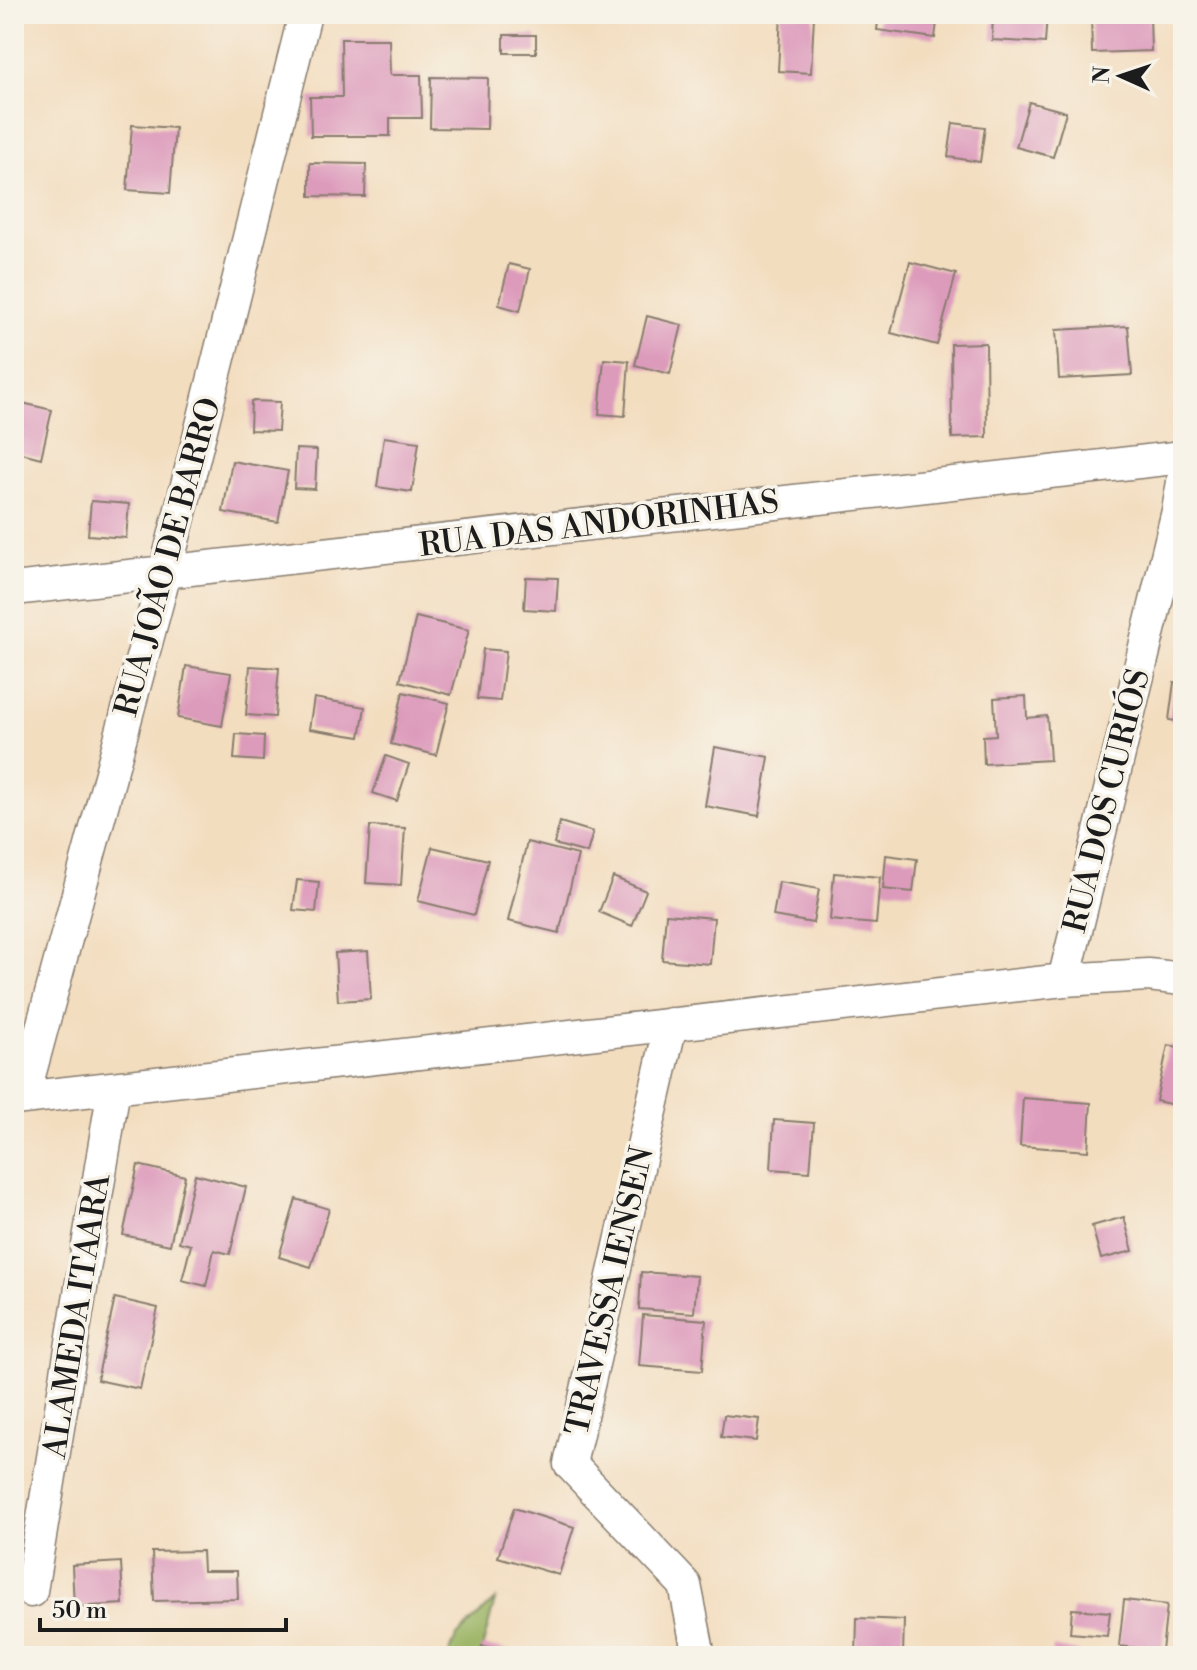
<svg xmlns="http://www.w3.org/2000/svg" width="1197" height="1670" viewBox="0 0 1197 1670" font-family="'Libre Bodoni',serif">
<rect width="100%" height="100%" fill="#f7f3e8"/>
<filter id="ink" filterUnits="userSpaceOnUse"><feTurbulence type="fractalNoise" baseFrequency=".0125" numOctaves="2"/><feDisplacementMap in="SourceGraphic" scale="16" xChannelSelector="R" yChannelSelector="G"/><feConvolveMatrix kernelMatrix="1 2 1 2 8 2 1 2 1" color-interpolation-filters="sRGB"/></filter>
<filter id="wash" filterUnits="userSpaceOnUse"><feTurbulence type="fractalNoise" baseFrequency=".006" numOctaves="4" result="noise"/><feDisplacementMap in="SourceGraphic" scale="32" xChannelSelector="R" yChannelSelector="G"/><feGaussianBlur stdDeviation="1.8" result="paint"/><feColorMatrix in="noise" values="0 0 0 0 0 0 0 0 0 0 0 0 0 0 0 0 0 1.4 0 .05"/><feComposite in="paint" operator="in"/></filter>
<g filter="url(#wash)">
<rect width="100%" height="100%" fill="#f3ddbf"/>
<path fill="#9cb566" stroke="#5c6841" stroke-width="2" d="M495,1600L480,1656H448L457,1636Z"/>
<g id="blocks">
<path fill="#dd9bbc" d="M781,14L814,16L811,73L778,71Z
M879,14H938L935,38L877,30Z
M993,14H1047L1045,43L992,40Z
M1091,14H1150L1151,51L1092,53Z
M504,35H536V53H504Z
M341,39H389L390,75H421L422,118H390V136H311L310,97H342Z
M431,77L488,78L487,129L430,128Z
M1029,102L1066,112L1053,157L1016,147Z
M953,123L985,127L980,162L948,157Z
M132,125L175,128L170,193L127,190Z
M310,163L366,164L365,197L310,196Z
M910,262L956,274L937,345L891,333Z
M509,264L530,269L520,311L499,305Z
M647,316L682,325L670,374L635,365Z
M1128,326L1132,375L1059,379L1056,330Z
M986,343L987,437L952,438L951,344Z
M604,359L629,361L625,416L599,414Z
M14,401L52,410L41,458L14,451Z
M251,401L280,402L278,431L250,430Z
M384,437L419,442L412,492L377,487Z
M296,449L317,450L315,489L294,488Z
M232,461L288,471L278,522L223,512Z
M91,501L129,504L126,538L88,535Z
M526,577L558,578L556,611L524,609Z
M416,617L469,630L451,695L400,681Z
M483,649L506,651L500,701L477,699Z
M186,666L231,673L222,726L178,718Z
M250,666L279,668L275,717L246,715Z
M1174,682L1183,683V722L1169,720Z
M403,692L449,703L436,755L391,744Z
M1026,696L1027,718L1047,716L1050,760L984,764L983,736L996,735L994,698Z
M314,698L365,707L360,737L309,729Z
M236,734L264,736L263,761L234,759Z
M715,747L769,757L759,816L705,806Z
M386,756L409,764L397,801L373,793Z
M560,822L593,832L587,853L554,844Z
M370,826L405,828L401,885L366,883Z
M527,842L578,855L559,933L508,921Z
M432,847L488,860L474,915L418,901Z
M886,855L917,859L913,892L883,889Z
M834,873L880,877L876,924L830,920Z
M613,877L646,891L632,926L599,912Z
M297,880L319,882L316,912L293,910Z
M779,882L819,889L813,923L773,916Z
M666,914L714,918L710,964L662,960Z
M14,943L19,944L16,968H14Z
M368,951L371,999L338,1001L335,953Z
M1168,1045L1183,1048V1107L1156,1101Z
M1023,1098L1091,1103L1088,1151L1020,1146Z
M774,1120L814,1123L810,1172L771,1169Z
M138,1165L185,1176L170,1245L123,1235Z
M195,1174L246,1187L230,1254L214,1250L206,1286L182,1280L191,1245L179,1242Z
M296,1199L329,1209L311,1267L279,1257Z
M1124,1217L1133,1251L1101,1259L1092,1226Z
M641,1272L697,1276L694,1313L639,1309Z
M115,1298L158,1308L140,1389L97,1380Z
M643,1315L706,1320L702,1371L639,1366Z
M724,1415L759,1419L756,1441L721,1437Z
M514,1508L574,1527L559,1575L498,1557Z
M202,1551L203,1571H237L238,1599L154,1601L152,1552Z
M121,1562L123,1604L74,1607L72,1565Z
M1124,1600L1167,1605L1162,1651L1119,1646Z
M1072,1609L1110,1612L1107,1636L1070,1633Z
M857,1618L904,1620L903,1656H856Z
M482,1646L536,1654V1656H480Z
M1053,1647L1092,1655V1656H1052Z
M64,1652L90,1653V1656H64Z"/>
</g>
</g>
<g filter="url(#ink)">
<use href="#blocks" fill-opacity="0" stroke="#887c6e" stroke-width="2"/>
<g fill="none" stroke-linecap="round" stroke-linejoin="round">
<defs>
<path id="minor" d="M14,589L1183,457
M1064,980L1178,511L1183,482
M671,1024L570,1464L685,1585L699,1656
M23,1098L165,573L305,14
M14,1099L1064,980L1148,975L1183,979
M31,1591L114,1088"/>
</defs>
<use href="#minor" stroke="#887c6e" stroke-width="35"/>
<use href="#minor" stroke="#fff" stroke-width="32"/>
</g>
</g>
<g text-anchor="middle" dominant-baseline="central" stroke-width="7" stroke-linejoin="round" paint-order="stroke">
<g font-size="32" fill="#1c1c1c" stroke="#f7f3e8">
<text transform="translate(599 524) rotate(-7)">RUA DAS ANDORINHAS</text>
<text transform="translate(168 557) rotate(-75)">RUA JOÃO DE BARRO</text>
<text transform="translate(1107 801) rotate(-76)">RUA DOS CURIÓS</text>
<text transform="translate(610 1291) rotate(-77)">TRAVESSA IENSEN</text>
<text transform="translate(77 1316) rotate(-81)">ALAMEDA ITAARA</text>
</g>
</g>
<rect width="1197" height="1670" fill="none" stroke="#f7f3e8" stroke-width="48"/>
<g transform="translate(1121 76) rotate(273)" stroke="#f7f3e8" stroke-width="6" paint-order="stroke">
<path d="M0-6L14 30L0 20L-14 30Z" fill="#1c1c1c"/>
<text y="-12" font-size="22" font-weight="bold" text-anchor="middle" fill="#1c1c1c">N</text>
</g>
<path d="M40 1618v12h246v-12" fill="none" stroke="#1c1c1c" stroke-width="4"/>
<text x="52" y="1618" font-size="24" fill="#1c1c1c" stroke="#f7f3e8" stroke-width="6" paint-order="stroke">50 m</text>
</svg>
